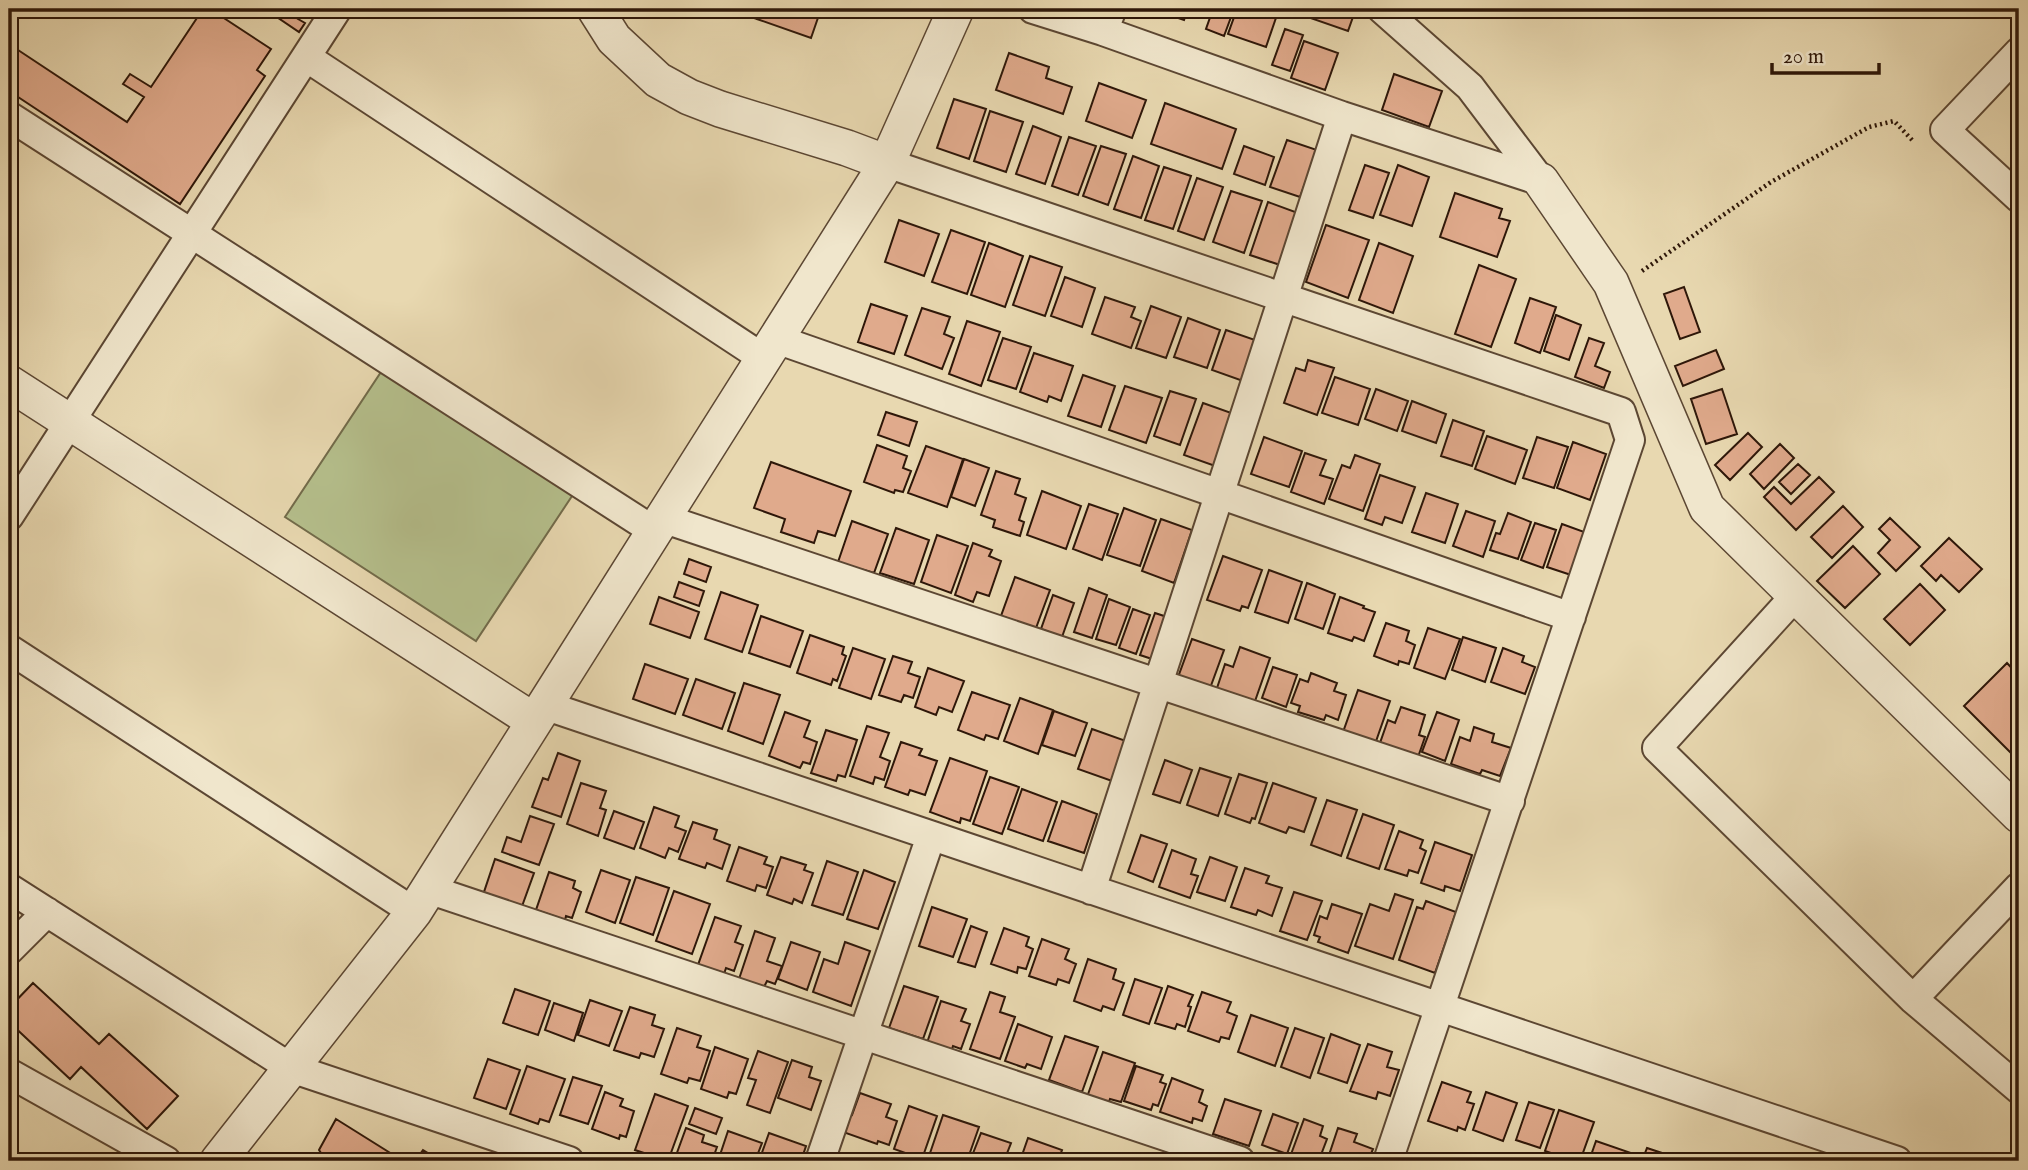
<svg xmlns="http://www.w3.org/2000/svg" width="2028" height="1170" viewBox="0 0 2028 1170" font-family="'IM FELL English',serif">
<rect width="100%" height="100%" fill="#e8d8b0"/>
<filter id="stains"><feTurbulence type="fractalNoise" baseFrequency=".00286" numOctaves="4"/><feColorMatrix values="0 0 0 0 .2 0 0 0 0 .09 0 0 0 0 .02 0 0 0 .5 -.17"/></filter>
<radialGradient id="worn" r=".72"><stop offset=".6" stop-color="#630" stop-opacity="0"/><stop offset="1" stop-color="#630" stop-opacity=".3"/></radialGradient>
<path fill="#b5bf8c" stroke="#726b4a" stroke-width="2" d="M385,366L574,493L476,641L285,517Z"/>
<path fill="#e0aa8c" stroke="#2e1709" stroke-width="2" d="M203,9H210L271,49L257,70L265,76L180,204L9,91V44L127,122L144,97L123,84L130,74L151,87Z
M265,9H304L298,19L305,23L299,32Z
M727,9H760L757,19Z
M760,9H821L811,38L757,19Z
M1152,9H1188L1184,20Z
M1213,9H1234L1224,36L1206,29Z
M1237,9H1279L1266,47L1228,34Z
M1294,9H1341L1354,14L1348,31L1293,12Z
M1285,29L1303,35L1290,71L1272,65Z
M1304,41L1338,53L1325,90L1291,78Z
M1009,53L1049,67L1046,78L1072,87L1063,114L996,90Z
M1394,74L1442,91L1429,127L1382,110Z
M1099,83L1146,100L1132,138L1086,121Z
M954,99L986,109L969,159L937,148Z
M1165,103L1236,129L1222,169L1151,144Z
M990,111L1023,122L1006,172L974,161Z
M1033,126L1061,137L1045,184L1016,174Z
M1069,137L1096,146L1078,195L1052,186Z
M1287,140L1317,150L1300,197L1270,187Z
M1101,146L1126,154L1108,205L1083,196Z
M1244,146L1274,157L1265,185L1234,174Z
M1133,156L1159,166L1141,218L1114,209Z
M1365,165L1389,173L1373,218L1349,210Z
M1398,165L1429,177L1412,226L1380,215Z
M1164,167L1191,176L1173,229L1145,220Z
M1197,178L1223,187L1204,240L1178,231Z
M1231,191L1262,201L1244,253L1213,242Z
M1455,193L1502,209L1499,218L1510,221L1497,257L1440,237Z
M1268,202L1298,213L1280,265L1250,255Z
M899,220L939,234L924,276L885,262Z
M1326,225L1369,240L1348,298L1306,282Z
M951,230L985,242L967,294L932,282Z
M989,243L1023,256L1005,307L971,295Z
M1379,243L1413,256L1393,313L1359,300Z
M1030,256L1062,267L1045,316L1013,305Z
M1479,265L1516,279L1491,347L1455,334Z
M1065,277L1095,288L1082,327L1051,316Z
M1684,287L1700,332L1680,339L1664,294Z
M1105,297L1135,307L1131,317L1141,321L1131,348L1092,334Z
M1530,298L1556,307L1540,353L1515,343Z
M871,304L907,316L894,354L858,342Z
M1151,306L1181,317L1166,358L1136,348Z
M922,308L950,317L944,334L954,338L942,369L905,355Z
M1556,315L1581,325L1569,360L1544,351Z
M1188,318L1220,330L1207,368L1174,357Z
M967,321L1000,332L981,386L949,374Z
M1226,330L1258,341L1243,381L1212,370Z
M1003,338L1031,347L1016,389L988,380Z
M1589,338L1604,343L1595,366L1610,372L1604,388L1575,377Z
M1716,350L1724,369L1683,386L1675,366Z
M1034,353L1073,366L1061,401L1049,396L1047,402L1020,392Z
M1308,360L1334,368L1317,415L1284,403L1296,368L1305,371Z
M1083,375L1115,386L1101,427L1068,416Z
M1335,377L1370,389L1358,425L1322,413Z
M1125,386L1162,398L1146,443L1109,430Z
M1376,389L1408,401L1397,431L1365,419Z
M1722,389L1737,434L1706,444L1691,399Z
M1170,391L1196,399L1180,445L1154,436Z
M1412,401L1446,414L1436,443L1402,431Z
M1203,403L1237,415L1218,467L1184,455Z
M886,412L917,422L909,446L878,435Z
M1453,420L1484,431L1472,466L1441,456Z
M1748,433L1762,447L1730,480L1715,465Z
M1487,436L1527,450L1515,484L1475,469Z
M1264,437L1302,451L1289,487L1251,474Z
M1537,437L1568,447L1554,488L1523,478Z
M1573,442L1606,454L1590,500L1557,488Z
M1780,444L1794,458L1764,489L1750,474Z
M877,445L907,456L903,468L911,471L903,492L895,490L894,493L864,482Z
M926,446L963,459L947,507L908,493Z
M1305,453L1326,460L1320,475L1333,479L1324,504L1291,492Z
M1355,455L1380,464L1363,511L1329,499L1342,465L1350,468Z
M964,459L989,468L975,506L951,497Z
M771,462L851,491L835,536L818,531L814,543L781,532L785,519L754,508Z
M1798,464L1810,475L1791,494L1779,482Z
M996,471L1020,479L1015,494L1026,498L1019,520L1024,522L1020,536L993,527L995,520L981,515Z
M1380,475L1415,487L1402,523L1385,517L1382,525L1365,519Z
M1819,477L1834,492L1796,530L1764,497L1774,487L1791,504Z
M1042,491L1081,506L1066,549L1027,535Z
M1426,493L1458,504L1445,543L1412,532Z
M1089,504L1118,514L1102,560L1073,549Z
M1843,506L1863,527L1832,558L1811,537Z
M1124,508L1156,520L1140,566L1107,555Z
M1466,511L1495,521L1483,557L1453,546Z
M1508,513L1531,522L1518,559L1490,550L1496,533L1500,534Z
M1890,518L1920,547L1896,571L1878,553L1890,540L1879,529Z
M1161,519L1192,530L1174,583L1142,571Z
M852,521L888,534L874,573L864,570L863,573L837,565Z
M1535,523L1556,530L1543,568L1521,560Z
M1562,524L1587,533L1571,575L1547,567Z
M896,528L929,540L914,584L880,573Z
M937,535L968,546L951,593L921,582Z
M1949,538L1982,569L1959,592L1941,575L1936,581L1921,566Z
M973,543L992,550L989,556L1001,561L989,596L977,592L973,602L955,595Z
M1853,546L1880,574L1845,608L1817,581Z
M1223,556L1262,570L1248,608L1242,606L1240,611L1207,600Z
M689,559L711,567L706,582L684,574Z
M1269,570L1302,582L1288,623L1255,612Z
M1015,577L1050,590L1036,628L1001,616Z
M679,582L704,591L699,606L674,597Z
M1307,583L1335,594L1323,629L1295,619Z
M1920,584L1945,610L1910,645L1884,619Z
M1089,588L1107,595L1092,638L1074,632Z
M721,592L758,605L742,652L705,639Z
M1053,595L1074,603L1062,637L1041,629Z
M659,597L699,612L690,638L650,624Z
M1340,597L1364,606L1363,608L1375,612L1364,641L1354,637L1352,641L1328,633Z
M1109,599L1130,607L1116,645L1096,639Z
M1133,609L1150,615L1136,654L1119,648Z
M1155,613L1170,618L1155,660L1140,655Z
M761,616L803,631L790,667L749,653Z
M1386,623L1409,631L1406,641L1415,645L1409,664L1399,661L1398,665L1374,656Z
M1428,628L1460,639L1445,679L1414,668Z
M810,635L844,647L842,654L846,656L837,681L833,679L831,685L797,673Z
M1463,637L1496,648L1485,682L1452,670Z
M1192,639L1224,650L1209,691L1177,680Z
M1240,647L1270,658L1254,704L1216,691L1225,664L1233,667Z
M853,648L885,659L871,699L839,688Z
M1503,648L1524,656L1522,662L1535,667L1525,694L1491,682Z
M893,656L912,662L908,673L920,677L913,698L904,695L901,702L879,695Z
M2007,663L2019,676V761L1964,706Z
M645,664L688,679L675,714L633,699Z
M1273,667L1297,675L1286,707L1262,698Z
M928,668L964,681L952,712L939,707L936,715L915,707Z
M1311,673L1337,683L1334,691L1346,695L1338,720L1326,715L1324,720L1298,712L1300,706L1291,703L1300,679L1308,682Z
M696,679L735,693L722,729L683,715Z
M744,683L780,695L763,744L728,731Z
M1358,690L1390,701L1374,747L1342,735Z
M972,692L1010,705L998,739L986,735L984,740L958,730Z
M1020,698L1053,710L1038,754L1004,741Z
M1401,707L1425,715L1419,735L1425,737L1418,757L1380,743L1388,720L1395,723Z
M1054,711L1087,723L1075,756L1042,745Z
M785,712L810,721L804,737L817,742L810,764L803,762L800,768L769,756Z
M1437,712L1459,720L1445,761L1422,752Z
M867,726L889,733L880,757L890,761L884,780L875,777L873,784L850,776Z
M1474,727L1494,734L1492,742L1511,748L1500,776L1482,770L1480,774L1451,764L1460,737L1470,741Z
M1092,729L1126,741L1112,781L1078,769Z
M826,730L857,740L845,777L838,775L836,781L811,773Z
M901,742L922,749L919,755L937,761L925,795L910,790L908,795L885,787Z
M558,753L580,761L561,817L532,807L543,778L548,780Z
M950,758L987,771L970,821L961,818L960,823L930,812Z
M1165,760L1192,770L1180,803L1153,794Z
M1200,768L1231,778L1218,816L1187,805Z
M1239,774L1267,783L1255,819L1252,818L1250,823L1225,814Z
M990,777L1019,787L1002,834L973,824Z
M581,783L606,791L600,808L606,810L598,836L567,824Z
M1273,783L1316,798L1304,832L1289,827L1286,833L1259,823Z
M1022,789L1057,802L1043,841L1008,829Z
M1327,800L1357,810L1341,856L1311,845Z
M1062,801L1097,814L1084,853L1048,841Z
M654,807L679,816L675,827L686,831L678,852L669,848L665,858L640,848Z
M614,811L644,822L634,849L604,838Z
M1363,814L1394,825L1379,869L1347,858Z
M530,816L554,824L539,865L502,852L507,837L521,842Z
M693,822L717,830L714,839L730,845L722,869L707,863L705,868L679,859Z
M1399,831L1423,840L1420,848L1426,851L1418,873L1409,870L1407,876L1385,869Z
M1141,835L1167,844L1153,882L1128,872Z
M1435,842L1472,855L1460,891L1445,886L1444,891L1421,883Z
M739,847L767,857L764,864L773,867L766,888L757,885L755,891L727,881Z
M1172,850L1196,859L1191,874L1198,876L1190,898L1159,887Z
M781,857L806,865L804,870L813,873L802,903L794,899L792,904L767,895Z
M1210,857L1237,867L1225,901L1197,892Z
M495,859L534,873L521,909L483,895Z
M827,861L858,872L843,915L812,905Z
M1245,868L1269,876L1266,883L1282,888L1272,916L1258,910L1256,915L1231,907Z
M601,870L630,880L615,923L586,912Z
M864,870L895,882L878,929L847,919Z
M549,872L575,881L573,888L581,892L572,918L566,916L565,920L536,910Z
M636,877L669,888L653,935L620,923Z
M674,891L710,904L692,954L656,941Z
M1294,892L1322,901L1307,940L1280,931Z
M1395,894L1413,900L1393,959L1355,946L1370,904L1389,911Z
M1426,901L1456,912L1435,973L1399,960L1417,907L1423,909Z
M1332,904L1362,914L1348,953L1318,942L1320,937L1314,935L1320,916L1327,919Z
M932,907L967,919L953,957L919,946Z
M715,917L741,926L735,942L743,945L734,971L726,968L724,974L698,965Z
M971,926L987,932L975,967L958,962Z
M1004,928L1029,937L1026,946L1033,949L1026,969L1018,967L1017,973L991,964Z
M755,931L775,938L767,961L782,966L775,984L767,981L764,987L739,979Z
M1042,939L1069,949L1065,959L1076,964L1069,983L1058,979L1056,985L1029,976Z
M791,942L820,952L807,990L778,979Z
M845,942L870,951L851,1006L813,992L824,959L838,964Z
M1088,959L1116,969L1113,979L1124,983L1114,1010L1103,1006L1101,1011L1074,1001Z
M1135,979L1162,988L1149,1024L1123,1015Z
M33,983L99,1044L109,1034L178,1096L147,1129L81,1067L70,1079L9,1022V1008Z
M904,986L938,997L923,1039L889,1028Z
M1168,986L1193,995L1188,1006L1191,1007L1185,1027L1177,1024L1175,1029L1155,1023Z
M515,989L550,1001L538,1035L503,1023Z
M990,992L1005,997L1000,1012L1015,1017L1000,1059L970,1049Z
M1202,992L1231,1002L1227,1012L1237,1016L1229,1039L1221,1037L1219,1042L1188,1031Z
M590,1000L622,1011L609,1046L578,1035Z
M941,1001L966,1009L961,1021L970,1024L961,1049L953,1046L951,1052L927,1043Z
M554,1003L583,1013L574,1041L545,1030Z
M630,1007L655,1015L652,1025L664,1029L654,1057L641,1053L639,1058L614,1050Z
M1251,1015L1288,1028L1275,1066L1238,1052Z
M1018,1024L1052,1037L1041,1069L1027,1064L1025,1068L1005,1061Z
M677,1028L701,1036L697,1047L710,1051L700,1081L689,1078L687,1083L661,1074Z
M1295,1028L1324,1038L1310,1078L1281,1067Z
M1331,1034L1360,1045L1347,1083L1318,1073Z
M1065,1036L1098,1047L1082,1092L1049,1080Z
M1368,1044L1392,1052L1387,1067L1399,1070L1390,1096L1378,1092L1376,1099L1350,1091Z
M715,1047L748,1059L736,1094L729,1092L727,1098L701,1089Z
M758,1051L788,1062L770,1113L747,1105L756,1080L748,1078Z
M1103,1052L1135,1063L1121,1102L1110,1099L1108,1104L1087,1097Z
M488,1059L520,1070L506,1109L474,1098Z
M792,1060L812,1067L809,1077L821,1081L811,1110L778,1098Z
M527,1066L565,1079L549,1122L540,1119L538,1124L510,1114Z
M1136,1066L1163,1075L1160,1082L1166,1084L1158,1106L1153,1104L1151,1110L1124,1101Z
M573,1077L602,1086L588,1124L560,1115Z
M1172,1078L1203,1090L1199,1102L1207,1106L1202,1121L1193,1118L1192,1123L1160,1112Z
M1442,1082L1471,1092L1467,1102L1474,1104L1465,1130L1458,1127L1457,1131L1428,1121Z
M605,1092L623,1099L620,1106L634,1111L626,1137L620,1135L619,1139L592,1129Z
M1486,1092L1517,1103L1503,1141L1473,1130Z
M860,1093L891,1104L886,1117L897,1121L889,1145L878,1141L877,1144L843,1132L849,1114L852,1115Z
M655,1094L688,1106L668,1161L635,1150Z
M1225,1099L1261,1111L1249,1146L1213,1134Z
M1529,1102L1554,1110L1540,1148L1516,1140Z
M909,1106L937,1116L922,1159L894,1149Z
M695,1108L722,1118L716,1134L689,1124Z
M1559,1110L1594,1122L1580,1161H1574L1545,1151Z
M1273,1114L1298,1123L1287,1154L1262,1145Z
M943,1115L979,1127L967,1161H935L928,1159Z
M336,1119L403,1161H316L321,1153L319,1150Z
M1304,1119L1323,1126L1320,1136L1327,1139L1319,1160L1312,1158L1311,1161H1304L1290,1157Z
M686,1128L704,1135L702,1142L717,1147L712,1161H674Z
M1338,1128L1357,1134L1354,1142L1373,1149L1368,1161H1327Z
M728,1131L762,1143L755,1161H718Z
M769,1133L806,1146L801,1161H759Z
M981,1133L1011,1143L1004,1161H970Z
M1028,1138L1062,1150L1058,1161H1020Z
M1596,1141L1634,1154L1632,1160L1635,1161H1589Z
M1647,1148L1677,1158L1676,1161H1642Z
M423,1150L441,1161H415Z"/>
<g fill="none" stroke-linecap="round" stroke-linejoin="round">
<defs>
<path id="minor" d="M1033,9L1103,31L1342,116L1541,181
M1382,9L1470,87L1541,181
M1103,31L1112,9
M2019,52L1945,130L2019,198
M306,57L763,358
M9,116L654,531
M887,163L1621,412L1630,440L1388,1161
M776,339L1571,617
M9,516L337,9
M662,518L1510,801
M1796,595L1657,748L1913,999L2019,1089
M9,649L414,912
M544,705L1897,1161
M9,888L291,1068L569,1161
M428,889L1240,1161
M1091,890L1342,116
M9,950L47,912
M1913,999L2019,887
M9,1073L166,1161
M820,1161L931,836"/>
<path id="tertiary" d="M595,9L614,39L658,80L689,97L720,109L847,148L887,163
M1541,181L1611,283L1707,508L2019,815
M9,383L534,721
M218,1161L414,912L887,163L956,9"/>
</defs>
<use href="#minor" stroke="#5c4733" stroke-width="32"/>
<use href="#tertiary" stroke="#5c4733" stroke-width="38"/>
<path stroke="#2e1709" stroke-width="4.5" stroke-dasharray="2 3.5" stroke-linecap="butt" d="M1642,271L1771,182L1869,127L1894,121L1914,142"/>
<use href="#minor" stroke="#f0e6cc" stroke-width="28"/>
<use href="#tertiary" stroke="#f0e6cc" stroke-width="35"/>
</g>
<rect width="2028" height="1170" fill="none" stroke="#e8d8b0" stroke-width="35"/>
<rect x="10" y="10" width="2007" height="1149" fill="none" stroke="#2e1709" stroke-width="3.5"/>
<rect x="18" y="18" width="1993" height="1135" fill="none" stroke="#2e1709" stroke-width="2"/>
<path d="M1772 63v10h107v-10" fill="none" stroke="#2e1709" stroke-width="3.5"/>
<text x="1783" y="63" font-size="21" fill="#2e1709" stroke="#f0e6cc" stroke-width="5" paint-order="stroke">20 m</text>
<rect width="100%" height="100%" filter="url(#stains)"/>
<rect width="100%" height="100%" fill="url(#worn)"/>
</svg>
